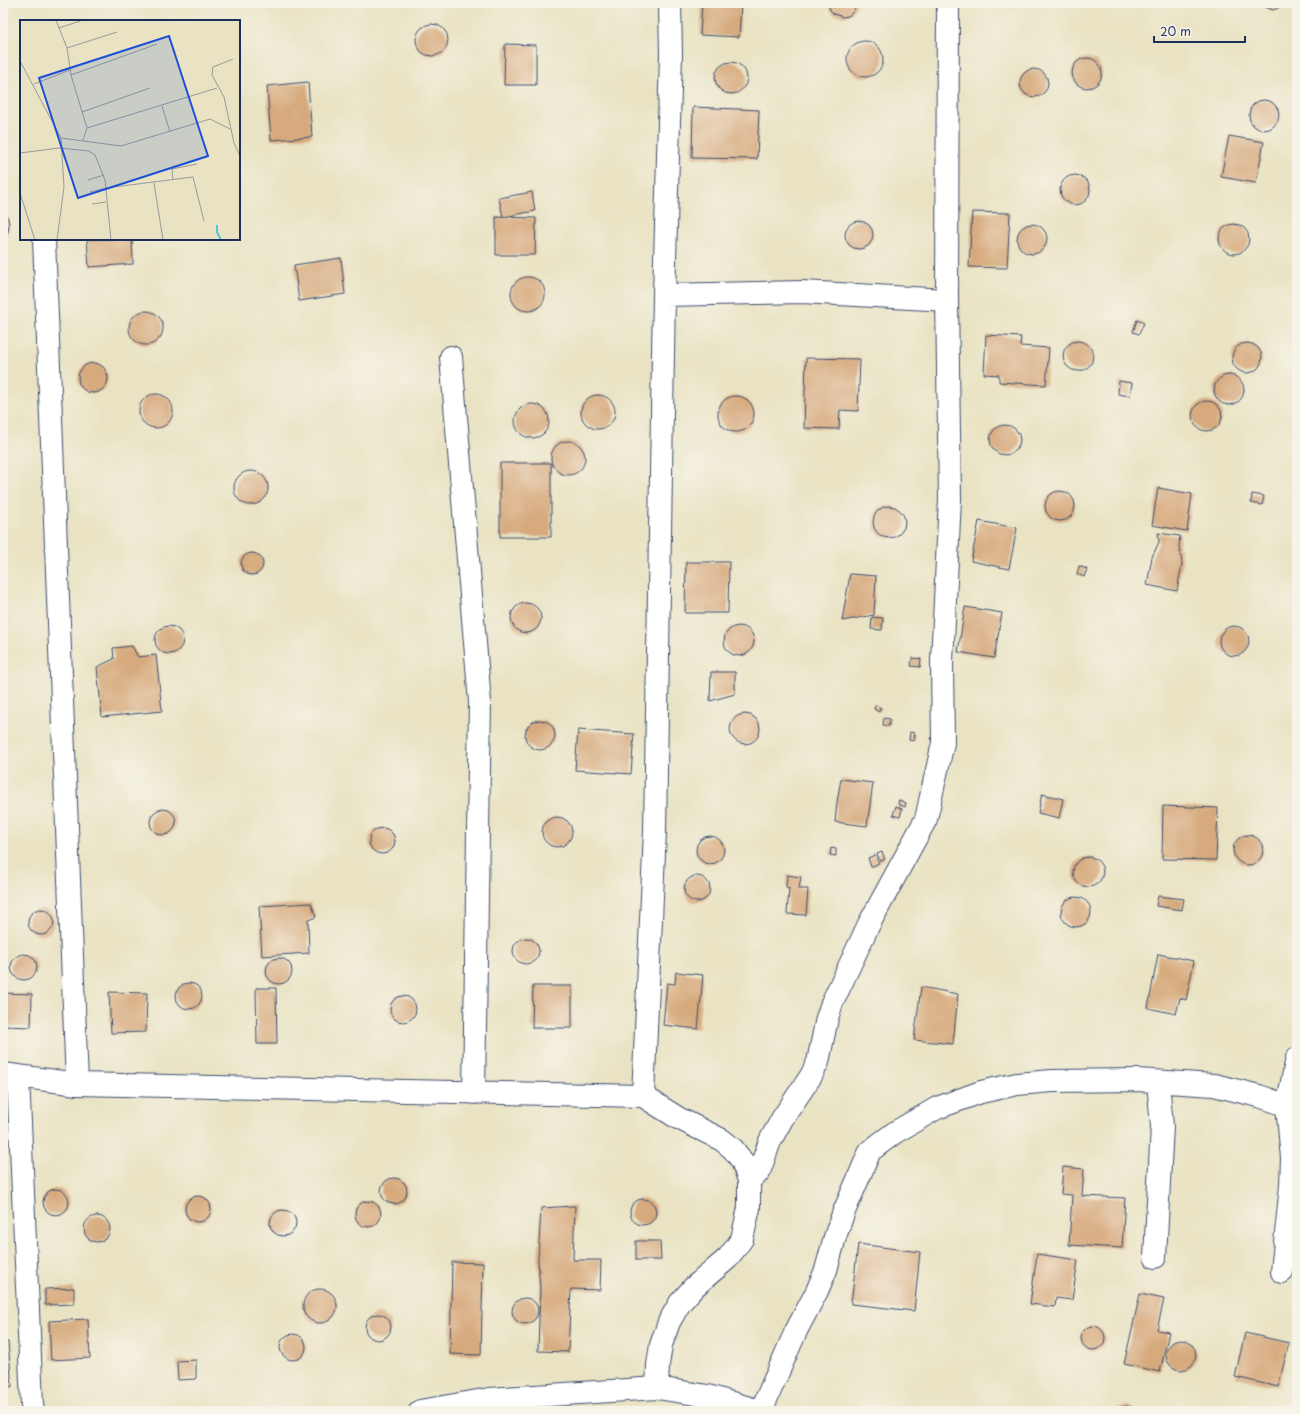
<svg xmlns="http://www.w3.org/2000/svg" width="1300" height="1414" viewBox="0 0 1300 1414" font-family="'Playpen Sans',sans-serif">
<rect width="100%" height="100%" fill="#f7f3e8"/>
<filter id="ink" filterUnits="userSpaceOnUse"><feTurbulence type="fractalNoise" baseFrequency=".025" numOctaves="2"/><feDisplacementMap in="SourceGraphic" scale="8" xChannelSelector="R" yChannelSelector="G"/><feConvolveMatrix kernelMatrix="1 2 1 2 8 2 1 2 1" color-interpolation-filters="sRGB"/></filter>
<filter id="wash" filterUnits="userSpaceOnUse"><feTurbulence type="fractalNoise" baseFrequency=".012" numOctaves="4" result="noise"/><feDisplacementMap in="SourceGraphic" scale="16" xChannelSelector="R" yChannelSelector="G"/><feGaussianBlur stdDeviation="0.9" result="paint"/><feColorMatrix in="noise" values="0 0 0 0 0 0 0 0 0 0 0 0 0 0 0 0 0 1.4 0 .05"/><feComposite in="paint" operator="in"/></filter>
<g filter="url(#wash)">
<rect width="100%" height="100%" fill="#e9e3c3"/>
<g id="blocks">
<path fill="#d7aa7e" d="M702,3H741L739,37L700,35Z
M828,3H857V5L852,13L848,16L843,17L834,14L830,10Z
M1260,3H1285L1278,8L1273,10L1263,6Z
M416 40a16 16 0 1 1 32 0a16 16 0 1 1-32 0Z
M847 59a18 18 0 1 1 36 0a18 18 0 1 1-36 0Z
M505,44L536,45V85H504Z
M1072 73a15 15 0 1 1 30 0a15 15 0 1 1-30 0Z
M715 78a16 16 0 1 1 32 0a16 16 0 1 1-32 0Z
M1020 83a14 14 0 1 1 28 0a14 14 0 1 1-28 0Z
M308,82L312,137L271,140L267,86Z
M1249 115a15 15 0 1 1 30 0a15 15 0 1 1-30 0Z
M693,107L759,110L757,159L692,158Z
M1229,136L1264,142L1256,183L1221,177Z
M1060 190a15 15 0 1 1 30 0a15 15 0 1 1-30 0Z
M532,192L535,211L503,217L499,198Z
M3,212L8,218L9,225L8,232L3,240Z
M972,212L1010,213L1007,268L969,267Z
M496,217L536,218L535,255H496Z
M845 235a14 14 0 1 1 28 0a14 14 0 1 1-28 0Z
M1017 239a15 15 0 1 1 30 0a15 15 0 1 1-30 0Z
M1219 239a15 15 0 1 1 30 0a15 15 0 1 1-30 0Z
M87,239H132L133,264L89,267Z
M341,258L345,294L299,301L294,265Z
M511 294a17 17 0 1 1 34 0a17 17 0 1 1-34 0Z
M129 328a17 17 0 1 1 34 0a17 17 0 1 1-34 0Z
M1137,320L1144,323L1139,334L1133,332Z
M986,335L1021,337L1020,346L1049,348L1046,385L999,382V375L984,374Z
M1063 356a15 15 0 1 1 30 0a15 15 0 1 1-30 0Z
M1232 358a15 15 0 1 1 30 0a15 15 0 1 1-30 0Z
M806,358L860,359L858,411L840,410L839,429L804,428Z
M78 378a15 15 0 1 1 30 0a15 15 0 1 1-30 0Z
M1214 390a15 15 0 1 1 30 0a15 15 0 1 1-30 0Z
M1119,381L1132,383L1130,396L1118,394Z
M139 411a17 17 0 1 1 34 0a17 17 0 1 1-34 0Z
M581 412a17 17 0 1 1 34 0a17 17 0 1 1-34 0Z
M718 414a18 18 0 1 1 36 0a18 18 0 1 1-36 0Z
M1192 416a15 15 0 1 1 30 0a15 15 0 1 1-30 0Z
M515 421a17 17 0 1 1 34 0a17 17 0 1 1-34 0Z
M990 440a15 15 0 1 1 30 0a15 15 0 1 1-30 0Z
M551 458a17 17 0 1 1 34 0a17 17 0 1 1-34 0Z
M500,463H551V537H500Z
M234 488a17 17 0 1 1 34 0a17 17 0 1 1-34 0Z
M1158,488L1192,494L1187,531L1152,525Z
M1045 506a15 15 0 1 1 30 0a15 15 0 1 1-30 0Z
M1252,494L1264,496L1262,505L1251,503Z
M873 522a16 16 0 1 1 32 0a16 16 0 1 1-32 0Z
M979,521L1017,528L1009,569L971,561Z
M1158,533L1180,536L1179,546L1182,563L1177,591L1147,585L1152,557L1159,542Z
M241 564a11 11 0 1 1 22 0a11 11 0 1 1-22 0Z
M686,562H729L728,613H685Z
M1079,566L1087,569L1084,577L1077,574Z
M850,574L876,576L874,615L842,621Z
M511 618a15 15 0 1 1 30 0a15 15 0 1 1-30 0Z
M965,607L1002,613L994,658L958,652Z
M872,617L883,618L882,630L871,629Z
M724 641a15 15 0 1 1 30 0a15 15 0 1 1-30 0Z
M1219 641a15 15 0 1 1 30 0a15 15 0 1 1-30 0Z
M155 640a14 14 0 1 1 28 0a14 14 0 1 1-28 0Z
M132,646L138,657L156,655L162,711L102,717L97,667L114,659L113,648Z
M912,658L921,659L920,667L911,666Z
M711,672H735V694L710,701Z
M875,705L881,708L879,712L874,709Z
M730 729a15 15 0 1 1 30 0a15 15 0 1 1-30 0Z
M884,718L890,719L889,726L883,725Z
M525 735a15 15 0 1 1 30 0a15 15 0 1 1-30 0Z
M578,730L634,734L631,774L575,770Z
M910,732L915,733L914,741L909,740Z
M841,779L873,783L867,826L835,822L837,802Z
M1042,794L1063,799L1059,818L1038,813Z
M899,800L906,803L905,807L898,804Z
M896,806L902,809L900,817L893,815Z
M1163,806L1218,808L1216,860L1162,859Z
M150 822a13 13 0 1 1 26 0a13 13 0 1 1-26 0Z
M542 832a15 15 0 1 1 30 0a15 15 0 1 1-30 0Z
M369 841a13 13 0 1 1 26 0a13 13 0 1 1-26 0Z
M1233 850a15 15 0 1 1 30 0a15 15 0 1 1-30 0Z
M696 850a14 14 0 1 1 28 0a14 14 0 1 1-28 0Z
M831,848L836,849V856L830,855Z
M882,852L885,859L880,861L877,854Z
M875,855L879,863L871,867L868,858Z
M1073 872a15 15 0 1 1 30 0a15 15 0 1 1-30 0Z
M787,875L801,877L799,889H808L806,915L787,914L789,888L786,887Z
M684 889a13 13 0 1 1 26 0a13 13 0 1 1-26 0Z
M1158,896L1184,899L1182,910L1156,906Z
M1061 912a15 15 0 1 1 30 0a15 15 0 1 1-30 0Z
M311,903L316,917L308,920L309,953L262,956L259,906Z
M28 922a13 13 0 1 1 26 0a13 13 0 1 1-26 0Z
M513 951a13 13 0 1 1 26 0a13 13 0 1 1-26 0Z
M11 967a13 13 0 1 1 26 0a13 13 0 1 1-26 0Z
M1158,954L1194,961L1186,1000L1180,998L1176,1014L1148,1008Z
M266 971a13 13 0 1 1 26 0a13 13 0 1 1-26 0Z
M676,972L703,975L698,1029L663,1025L667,983L675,984Z
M176 996a13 13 0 1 1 26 0a13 13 0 1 1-26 0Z
M533,986H572V1028H532Z
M921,987L958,994L953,1044L914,1040Z
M256,988H276L277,1044H257Z
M109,992L147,993L146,1032L111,1033Z
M3,993L32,994L31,1027L3,1026Z
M390 1009a13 13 0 1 1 26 0a13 13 0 1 1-26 0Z
M1063,1167L1084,1169L1082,1196L1125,1198L1122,1248L1069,1245L1072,1195L1061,1194Z
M381 1191a13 13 0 1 1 26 0a13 13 0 1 1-26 0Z
M43 1202a13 13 0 1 1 26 0a13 13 0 1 1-26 0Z
M185 1209a13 13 0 1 1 26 0a13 13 0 1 1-26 0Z
M630 1212a13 13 0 1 1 26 0a13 13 0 1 1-26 0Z
M355 1214a13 13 0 1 1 26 0a13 13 0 1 1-26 0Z
M575,1206L573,1260H601L600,1290L571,1289L568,1352L538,1351L540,1288L538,1260L541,1208Z
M270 1223a13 13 0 1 1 26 0a13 13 0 1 1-26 0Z
M84 1229a13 13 0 1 1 26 0a13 13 0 1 1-26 0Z
M636,1241H660L661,1260H636Z
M858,1244L920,1252L914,1311L851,1304Z
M1037,1254L1078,1260L1072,1300L1056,1298L1055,1307L1030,1304Z
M452,1262L483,1263L481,1355L450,1354Z
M74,1288V1304L45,1305V1289Z
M303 1306a17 17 0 1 1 34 0a17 17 0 1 1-34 0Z
M1140,1294L1164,1299L1157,1330L1169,1332L1160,1372L1124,1364Z
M512 1311a13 13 0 1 1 26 0a13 13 0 1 1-26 0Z
M365 1327a13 13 0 1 1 26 0a13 13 0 1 1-26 0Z
M88,1319L90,1358L51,1360L49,1321Z
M1081 1338a12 12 0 1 1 24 0a12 12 0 1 1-24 0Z
M1245,1333L1289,1343L1278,1387L1235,1377Z
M280 1347a13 13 0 1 1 26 0a13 13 0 1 1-26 0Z
M3,1340L8,1342L12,1387H3Z
M1166 1355a15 15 0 1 1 30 0a15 15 0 1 1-30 0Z
M196,1360V1379L178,1380L177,1361Z
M1127,1406L1133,1408L1138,1411H1116L1123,1407Z"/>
</g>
</g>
<g filter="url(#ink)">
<use href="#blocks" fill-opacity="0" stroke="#3a4a6d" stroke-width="1"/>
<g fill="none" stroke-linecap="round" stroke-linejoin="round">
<defs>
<path id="minor" d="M44,239L77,1084
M664,295L802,292L947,300
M451,357L480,702L474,1093
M3,1074L77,1084L643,1096L678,1118L722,1140L733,1149L742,1161L749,1180V1208L742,1239L728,1258L694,1287L680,1303L669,1322L661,1345L658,1365L657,1388
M18,1076L32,1404L33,1411
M643,1096L655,831L664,295L671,54L670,3
M749,1180L759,1172L770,1141L782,1119L811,1076L818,1062L827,1018L832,1003L869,924L926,819L943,743L942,661L950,499L947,300L948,3
M1155,1257L1162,1126L1158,1082
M1282,1272L1291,1185L1292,1158L1287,1106L1297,1058
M761,1411L796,1331L817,1291L826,1270L835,1237L843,1214L870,1151L894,1133L937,1108L981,1092L1017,1084L1052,1081L1137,1080L1214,1085L1259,1096L1297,1109"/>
<path id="major" d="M420,1411L489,1399L657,1388L708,1396L760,1411"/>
</defs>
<use href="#minor" stroke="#3a4a6d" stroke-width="24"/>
<use href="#major" stroke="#3a4a6d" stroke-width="24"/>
<use href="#minor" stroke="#fff" stroke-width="22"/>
<use href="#major" stroke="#fff" stroke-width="22"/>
</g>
</g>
<g transform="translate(20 20)">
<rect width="220" height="220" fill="#e9e3c3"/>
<path fill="none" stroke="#59c4d3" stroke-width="2" d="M197,205V212L201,220"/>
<path fill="none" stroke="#979b9b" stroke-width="1" d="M36,0L47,28L51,55L67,108L63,120M39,8L63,0M47,28L97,12M213,39L193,47L192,55L204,77L214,123L220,136M0,41L41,118L44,167L37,220M51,55L137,24M14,64L50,50M142,86L150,112M62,92L130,68M67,108L197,68M41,118L101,126L190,99L210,109M0,133L39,128L69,131L75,135L85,160L91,220M68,160L84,155M153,160L152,149L177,144M134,163L143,220M70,172L86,168L173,157L184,201M0,173L15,220M72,184L86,182"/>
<path fill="#1d4ed8" fill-opacity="0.15" stroke="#1d4ed8" stroke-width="2" d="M149,16L188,136L58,178L19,58Z"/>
<rect width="220" height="220" fill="none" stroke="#1b2f5e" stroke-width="2"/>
</g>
<rect width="1300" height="1414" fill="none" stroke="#f7f3e8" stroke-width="16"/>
<path d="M1154 36v6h91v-6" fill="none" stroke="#1b2f5e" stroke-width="2"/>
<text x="1160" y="36" font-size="12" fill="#1b2f5e" stroke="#f7f3e8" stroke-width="3" paint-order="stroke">20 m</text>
</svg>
